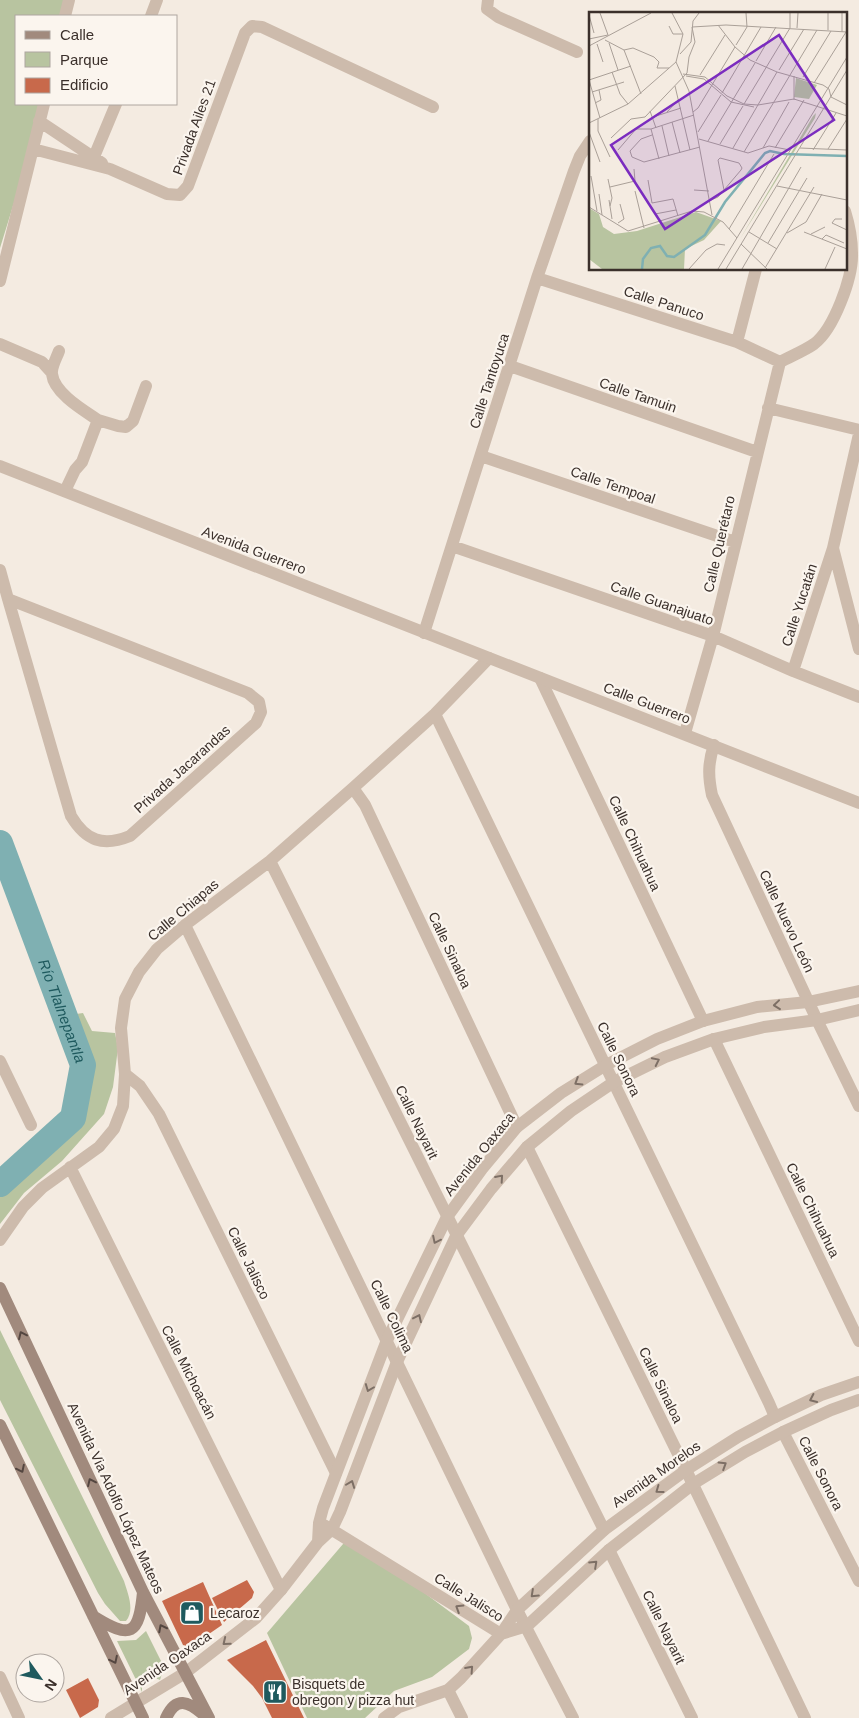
<svg xmlns="http://www.w3.org/2000/svg" width="859" height="1718" viewBox="0 0 859 1718" font-family="Arial,sans-serif">
<rect width="100%" height="100%" fill="#f4ebe1"/>
<path fill="#b8c4a0" d="M0,0H67L63,16H16V104H42L34,138L0,248Z
M83,1013L92,1031L115,1033L118,1048L113,1087L104,1114L62,1161L24,1193L0,1224V1195L83,1117L91,1073L76,1014Z
M0,1330L124,1581C128,1594 135,1610 126,1621H120L105,1604L98,1593L0,1400Z
M349,1537L469,1626L472,1638L469,1649L432,1677L394,1691L365,1718H307L267,1633Z
M146,1631L164,1667L160,1680C153,1676 148,1680 142,1683V1692L117,1641L136,1640Z"/>
<g fill="none" stroke-linecap="round" stroke-linejoin="round">
<path stroke="#7fb0b2" stroke-width="26" id="s1" d="M0,843L83,1065L73,1118L0,1184"/>
</g>
<path fill="#c8694b" d="M247,1580L254,1592L252,1598L224,1622L212,1598Z
M203,1582L222,1625L190,1647L183,1645L162,1601Z
M266,1640L304,1718H272L262,1698L253,1686L227,1660Z
M88,1678L99,1700L98,1707L80,1718L66,1690Z"/>
<g fill="none" stroke-linecap="round" stroke-linejoin="round">
<path stroke="#cdbbac" stroke-width="12" d="M488,0L487,9L498,17L577,52
M65,16L69,0
M151,16L157,0
M39,121L102,163
M33,149L110,169L167,194L180,195L188,186L245,33L252,26L262,27L433,107
M91,164L116,104
M537,278L737,342L780,362
M0,281L44,104
M737,342L756,269
M0,344L42,362L52,373
M59,351C57,357 51,367 52,374C54,393 83,410 98,420
M780,362C791,356 804,351 814,344C834,329 853,277 852,253C852,238 849,224 845,211
M510,366L757,452
M768,408L859,430
M481,456L735,542
M65,491L75,470L82,462L98,420L118,426L126,427L133,421L146,386
M452,546L713,636L793,671L859,697
M833,548L859,649
M0,570L8,599L71,816C86,841 103,847 130,836L256,723L261,712L259,702L248,693L8,599
M424,633L537,278L574,171L580,156L590,141
M793,671L833,548L859,434
M540,678L703,1021
M435,714L769,1403L775,1417
M685,733L713,636L780,362
M714,745C708,763 708,776 712,795L817,1020L859,1106
M353,788L365,805L517,1127
M270,861L604,1530
M185,925L517,1610L573,1718
M714,1039L859,1341
M0,1061L31,1125
M125,1074L140,1086L159,1114L336,1473
M527,1147L686,1470L805,1718
M70,1167L281,1590
M0,1240L23,1207L42,1188L99,1147L114,1129L123,1106L125,1074L121,1028L125,999L139,972L157,949L185,925L270,861L353,788L435,714L489,658
M783,1432L859,1581
M609,1550L692,1718
M0,1677L19,1718
M448,1690L462,1718"/>
<path stroke="#cdbbac" stroke-width="12" d="M0,466L859,803
M324,1525L501,1634
M318,1542L319,1523L323,1508L387,1340L447,1217L482,1169L517,1127L561,1093L606,1065L657,1039L703,1021L757,1007L808,1002L859,991
M501,1634L527,1626L609,1550L693,1484L745,1452L783,1432L831,1410L859,1400
M111,1718L185,1673L256,1618L281,1590L318,1542L332,1529L340,1512L397,1362L456,1236L491,1189L527,1147L571,1111L614,1082L665,1057L714,1039L764,1027L817,1020L859,1010
M384,1718L399,1707L448,1690L461,1678L501,1634L517,1610L604,1530L686,1470L738,1437L775,1417L821,1395L859,1382"/>
<path stroke="#a18a7d" stroke-width="12" d="M0,1288L143,1592L209,1718
M0,1425L143,1718
M93,1616C131,1640 139,1635 143,1592
M166,1718C176,1696 188,1701 204,1715"/>
</g>
<defs><path id="oneway-chevron" d="M-2-3.5L2.5 0L-2 3.5" fill="none" stroke-width="1.6" stroke-linecap="round" stroke-linejoin="round" transform="scale(1.25)"/></defs>
<g stroke="#7d6f65">
<use href="#oneway-chevron" transform="translate(777 1005) rotate(174)"/>
<use href="#oneway-chevron" transform="translate(656 1061) rotate(-26)"/>
<use href="#oneway-chevron" transform="translate(578 1082) rotate(148)"/>
<use href="#oneway-chevron" transform="translate(500 1178) rotate(-49)"/>
<use href="#oneway-chevron" transform="translate(436 1240) rotate(116)"/>
<use href="#oneway-chevron" transform="translate(418 1318) rotate(-65)"/>
<use href="#oneway-chevron" transform="translate(369 1388) rotate(111)"/>
<use href="#oneway-chevron" transform="translate(813 1399) rotate(155)"/>
<use href="#oneway-chevron" transform="translate(723 1465) rotate(-32)"/>
<use href="#oneway-chevron" transform="translate(351 1484) rotate(-69)"/>
<use href="#oneway-chevron" transform="translate(659 1490) rotate(144)"/>
<use href="#oneway-chevron" transform="translate(594 1564) rotate(-43)"/>
<use href="#oneway-chevron" transform="translate(534 1594) rotate(137)"/>
<use href="#oneway-chevron" transform="translate(459 1608) rotate(-148)"/>
<use href="#oneway-chevron" transform="translate(226 1642) rotate(141)"/>
<use href="#oneway-chevron" transform="translate(470 1669) rotate(-48)"/>
</g>
<g stroke="#544640">
<use href="#oneway-chevron" transform="translate(22 1335) rotate(-115)"/>
<use href="#oneway-chevron" transform="translate(21 1469) rotate(64)"/>
<use href="#oneway-chevron" transform="translate(91 1482) rotate(-115)"/>
<use href="#oneway-chevron" transform="translate(162 1628) rotate(-117)"/>
<use href="#oneway-chevron" transform="translate(114 1660) rotate(64)"/>
</g>
<defs>
<symbol id="shop-square" viewBox="-11 -11 22 22"><rect x="-9" y="-9" width="18" height="18" rx="4" fill="#1f5a5e" stroke="#fbf5ee"/><path d="M-5-2.5h2.3a2.7 3.5 0 0 1 5.4 0H5L5.5 6h-11ZM-1.5-2.5h3a1.5 2.3 0 0 0-3 0Z" fill="#fff"/></symbol>
<symbol id="restaurant-square" viewBox="-11 -11 22 22"><rect x="-9" y="-9" width="18" height="18" rx="4" fill="#1f5a5e" stroke="#fbf5ee"/><path d="M-5-6h1v4h1v-4h1v4h1v-4h1v5L-1.5 .5V6h-2V.5L-5-1ZM5-6V6H3V1.5H1.5Q1.5-4 5-6Z" fill="#fff"/></symbol>
</defs>
<g fill-rule="evenodd">
<use href="#shop-square" x="178" y="1599" width="28" height="28"/>
<use href="#restaurant-square" x="261" y="1678" width="28" height="28"/>
</g>
<g text-anchor="middle" dominant-baseline="central" stroke-width="4.5" stroke-linejoin="round" paint-order="stroke">
<g font-size="14" fill="#3b302b" stroke="#fbf5ee">
<text transform="translate(194 127) rotate(-70)">Privada Ailes 21</text>
<text transform="translate(664 303) rotate(18)">Calle Panuco</text>
<text transform="translate(489 381) rotate(-72)">Calle Tantoyuca</text>
<text transform="translate(638 395) rotate(19)">Calle Tamuin</text>
<text transform="translate(613 485) rotate(19)">Calle Tempoal</text>
<text transform="translate(719 544) rotate(-77)">Calle Querétaro</text>
<text transform="translate(254 550) rotate(21)">Avenida Guerrero</text>
<text transform="translate(662 603) rotate(19)">Calle Guanajuato</text>
<text transform="translate(799 605) rotate(-72)">Calle Yucatán</text>
<text transform="translate(647 703) rotate(21)">Calle Guerrero</text>
<text transform="translate(182 769) rotate(-42)">Privada Jacarandas</text>
<text transform="translate(635 843) rotate(65)">Calle Chihuahua</text>
<text transform="translate(183 910) rotate(-40)">Calle Chiapas</text>
<text transform="translate(787 921) rotate(65)">Calle Nuevo León</text>
<text transform="translate(450 950) rotate(65)">Calle Sinaloa</text>
<text transform="translate(619 1059) rotate(64)">Calle Sonora</text>
<text transform="translate(417 1122) rotate(64)">Calle Nayarit</text>
<text transform="translate(479 1154) rotate(-51)">Avenida Oaxaca</text>
<text transform="translate(813 1210) rotate(64)">Calle Chihuahua</text>
<text transform="translate(249 1263) rotate(64)">Calle Jalisco</text>
<text transform="translate(392 1316) rotate(64)">Calle Colima</text>
<text transform="translate(189 1372) rotate(63)">Calle Michoacán</text>
<text transform="translate(661 1385) rotate(64)">Calle Sinaloa</text>
<text transform="translate(821 1473) rotate(63)">Calle Sonora</text>
<text transform="translate(656 1474) rotate(-35)">Avenida Morelos</text>
<text transform="translate(116 1498) rotate(65)">Avenida Via Adolfo López Mateos</text>
<text transform="translate(469 1597) rotate(32)">Calle Jalisco</text>
<text transform="translate(664 1627) rotate(64)">Calle Nayarit</text>
<text transform="translate(167 1663) rotate(-34)">Avenida Oaxaca</text>
</g>
<g font-size="14" fill="#3b302b" stroke="#fbf5ee" text-anchor="start">
<text x="210" y="1613">Lecaroz</text>
<text x="292" y="1684">Bisquets de<tspan x="292" dy="16">obregon y pizza hut</tspan></text>
</g>
<g font-size="15" font-style="italic" fill="#1f5a5e" stroke="#fbf5ee">
<text stroke="none"><textPath href="#s1" startOffset="179">Río Tlalnepantla</textPath></text>
</g>
</g>
<g transform="translate(589 12)">
<rect width="258" height="258" fill="#f4ebe1"/>
<path d="M207,66L228,73L220,87L205,85ZM227,101L226,106L151,227L224,104ZM0,196L10,202L14,215L25,222L48,219L107,200L132,209L115,228L96,237L95,257H13L0,247Z" fill="#b8c4a0"/>
<path fill="none" stroke="#7fb0b2" stroke-width="2.5" d="M53,257L54,247L62,236L71,234L78,244L85,245L116,223L136,190L176,141L181,139L195,142L258,144"/>
<path fill="none" stroke="#aaa098" stroke-width="1" d="M11,1L19,23M239,1V18M253,1V20M0,3L5,21M129,13L146,35L161,48L188,60L234,73L240,77L242,85L258,93M80,14L84,22H94M103,15L137,13L258,20M208,16L209,1M0,27L19,23M16,28L35,38L52,82M20,31L29,58M8,32L14,50M147,33L158,15L157,1M0,34L62,1M35,38L44,36L65,45L70,50L68,56H80M91,42L102,30L104,9L110,1M167,49L187,15M87,50L100,79L123,203M190,58L215,17M23,60L31,82L39,92M94,62L116,65L138,84L155,92L169,93L205,87L258,104M111,63L136,23M97,64L115,67L142,90L165,95M205,64V88M214,65L242,19M0,68L42,54M0,68L11,106M225,71L257,20M86,74L101,138M3,80L35,70M133,81L172,15M6,91L12,88L10,78M155,92L201,16V1M61,99L67,116M78,100L90,87M104,100L109,96L146,35M64,105L92,96M9,107V119L21,145M83,110L91,141M0,111L39,92L87,50L94,22L83,1M73,114L80,144M62,117L105,103M62,117L70,147M0,120L11,150M109,120L132,83M63,123L52,127L41,139L43,145L55,150L111,135M22,126L42,107L56,105L98,61L100,45L106,30L103,15M110,127L159,141L180,134L201,138M119,129L166,51M131,132L154,94M144,136L188,60M174,136L200,90M186,136L215,88M211,136L258,138M239,137L258,107M29,138L47,117H62M224,138L247,101M155,140L228,18M2,164L8,199M19,167L23,186L21,194M59,168L63,191L84,187L89,204M188,174L258,188M21,175L46,169L45,157M105,178L120,179M46,179L55,216M10,182L13,203M20,188L23,207M122,188L129,185L135,178L152,158L153,156L150,151L131,146L129,148L135,178M0,195L39,219L103,199L115,200L134,210L148,226M66,202L87,198M253,207H246L243,211L258,218M29,211L35,207L31,192M140,217L185,142M160,220L188,237M215,220L258,237M198,221L217,210L233,182M222,222L236,215M233,227L237,223L255,231M179,231L218,166M152,232L178,257M176,256L225,175M100,257L117,238L128,232L136,233M129,257L258,45M137,257L258,58M153,257L212,155M236,257L246,235"/>
<path fill="#7b2cbf" fill-opacity="0.15" stroke="#7b2cbf" stroke-width="2.5" d="M190,23L245,108L76,217L22,133Z"/>
<rect width="258" height="258" fill="none" stroke="#3b302b" stroke-width="2.5"/>
</g>
<rect x="15" y="15" width="162" height="90" fill="#fbf5ee" stroke="#aea6a0"/>
<rect x="25" y="31" width="25" height="8" fill="#a18a7d" stroke="#aea6a0"/>
<text x="60" y="40" font-size="15" fill="#3b302b">Calle</text>
<rect x="25" y="52" width="25" height="15" fill="#b8c4a0" stroke="#aea6a0"/>
<text x="60" y="65" font-size="15" fill="#3b302b">Parque</text>
<rect x="25" y="78" width="25" height="15" fill="#c8694b" stroke="#aea6a0"/>
<text x="60" y="90" font-size="15" fill="#3b302b">Edificio</text>
<g transform="translate(40 1678) rotate(123)"><circle r="24" fill="#fbf5ee" stroke="#aea6a0"/>
<path d="M0-4L9 19L0 12L-9 19Z" fill="#1f5a5e"/>
<text y="-8" font-size="14" font-weight="bold" text-anchor="middle" fill="#3b302b">N</text>
</g>
</svg>
